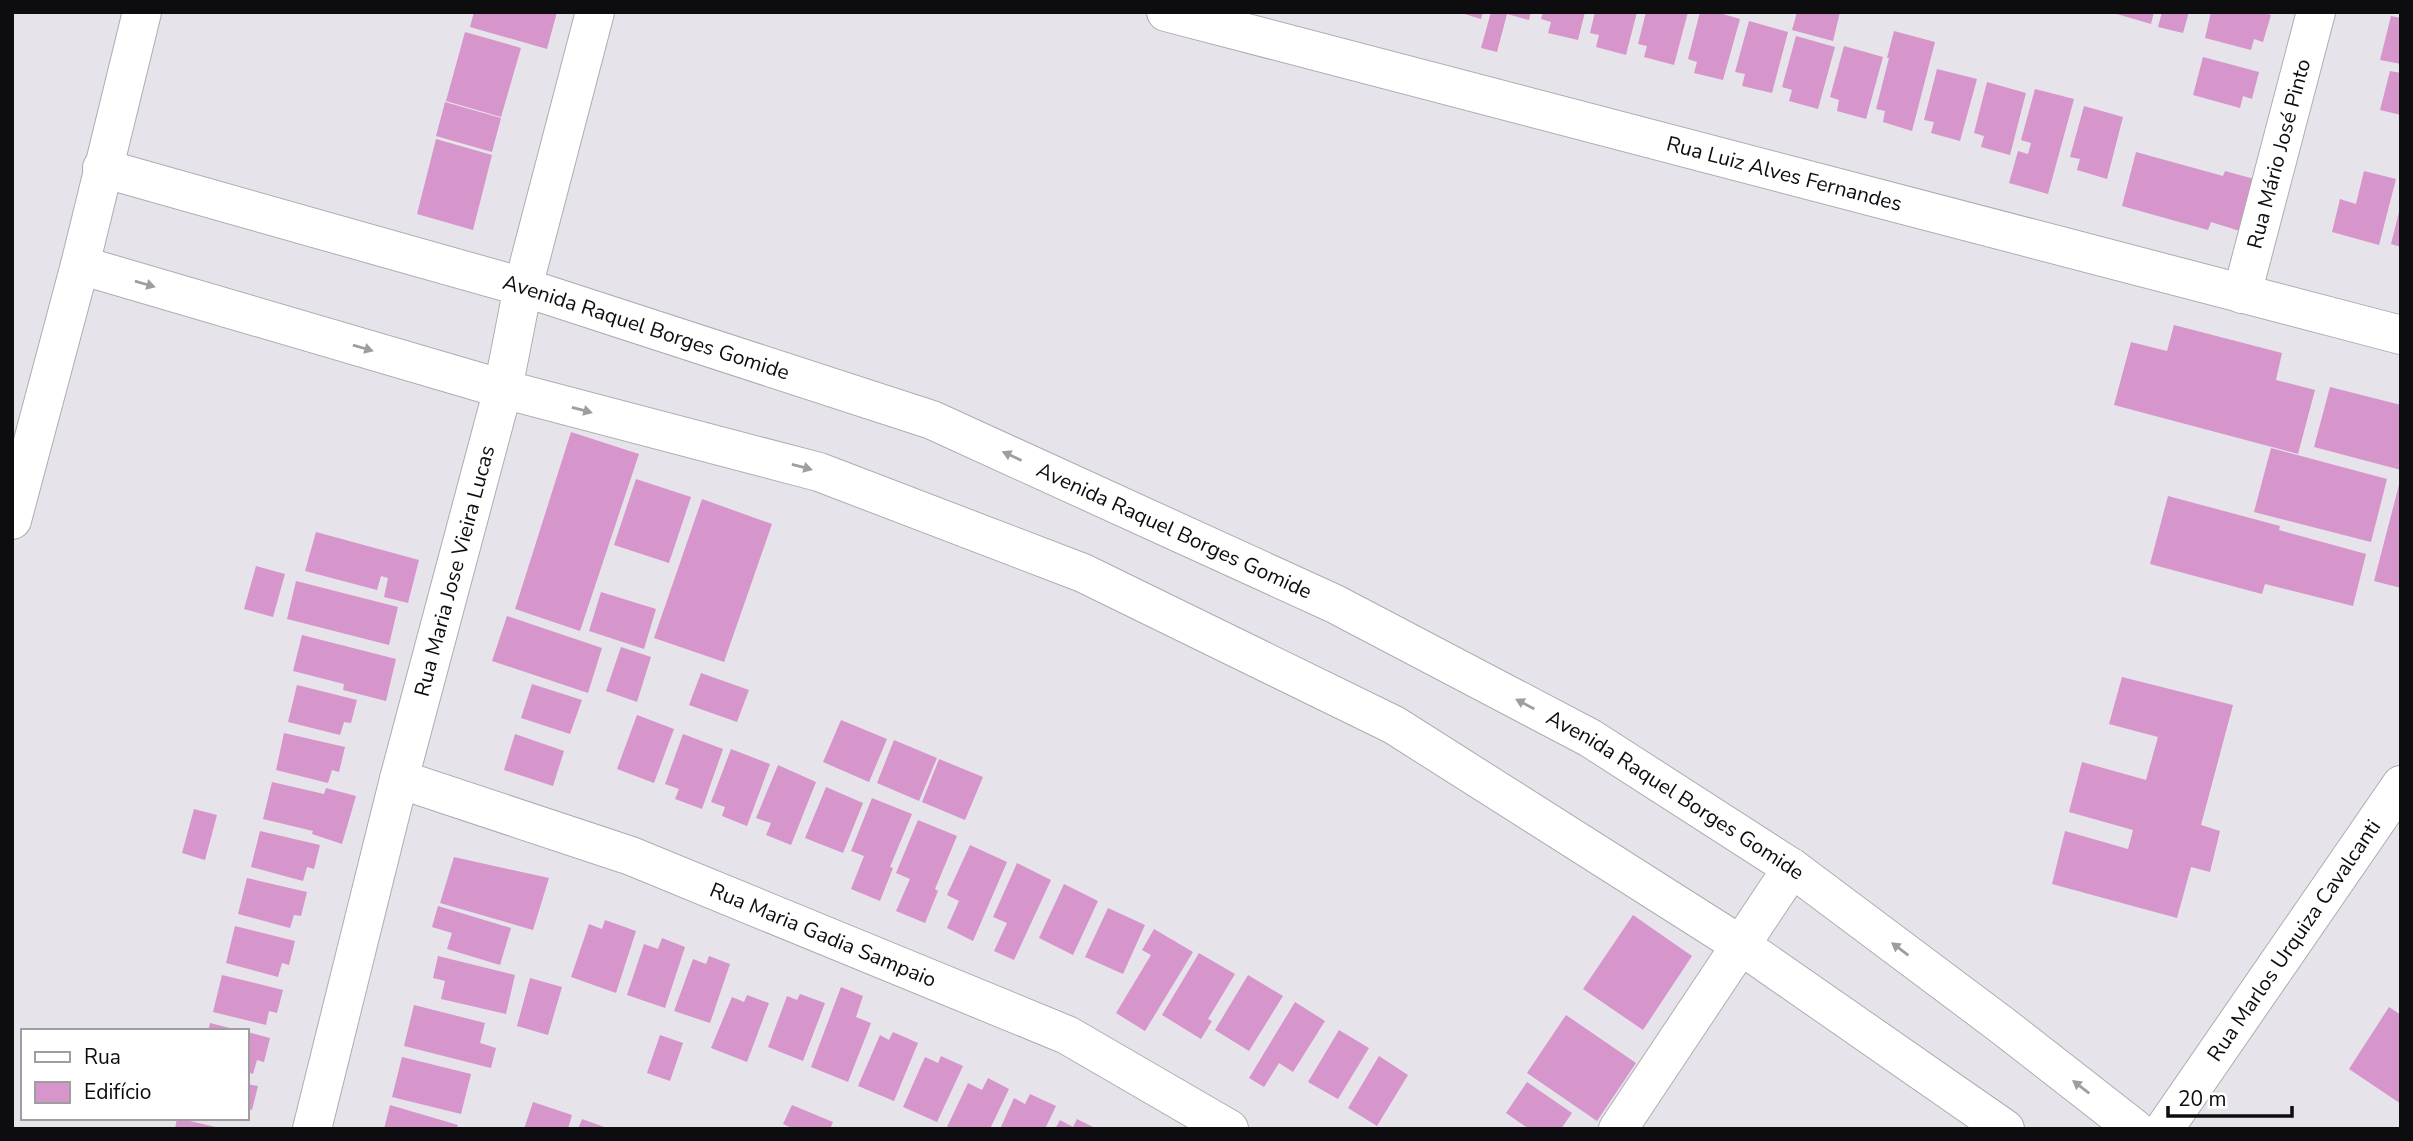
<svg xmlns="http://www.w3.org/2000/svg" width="2413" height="1141" viewBox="0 0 2413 1141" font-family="'Nunito Sans',sans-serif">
<rect width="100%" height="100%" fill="#e6e4ea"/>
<path fill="#d695cb" d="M474,12H557L547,49L470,27Z
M1458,12H1483L1481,19Z
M1491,12H1531L1529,20L1507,14L1497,52L1481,48Z
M1543,12H1585L1578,40L1548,33L1551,22L1541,19Z
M1595,12H1637L1626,55L1596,47L1599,35L1590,33Z
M1646,12H1688L1674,65L1644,57L1647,46L1638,44Z
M1700,12H1716L1740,19L1723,80L1694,73L1697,62L1688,59Z
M1797,12H1840L1833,41L1792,30Z
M2110,12H2154L2151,24Z
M2162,12H2189L2183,33L2158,27Z
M2211,12H2261L2271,15L2263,42L2254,39L2251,50L2205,38Z
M2391,16L2401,18V64L2380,60Z
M1749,21L1788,32L1772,93L1742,86L1745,74L1735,72Z
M1894,31L1935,42L1912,131L1883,122L1885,111L1876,109L1889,58H1887Z
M465,32L521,48L501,117L446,101Z
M1796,36L1835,47L1818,109L1789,101L1792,90L1782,87Z
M1844,46L1883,57L1866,119L1837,111L1839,100L1830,97Z
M2203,57L2259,72L2252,99L2243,96L2240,108L2193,95Z
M1937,69L1977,79L1960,141L1931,133L1934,122L1924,120Z
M2390,71L2401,73V115L2380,110Z
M1987,82L2026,93L2010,155L1981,147L1984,136L1974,133Z
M2035,89L2074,99L2048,194L2009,183L2018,151L2028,154L2031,143L2021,140Z
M445,102L501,118L492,152L436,136Z
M2084,106L2123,117L2107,179L2077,170L2080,159L2070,157Z
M436,139L492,155L473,230L417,214Z
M2136,152L2223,176L2225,171L2258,180L2243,232L2211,222L2208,230L2122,206Z
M2364,171L2396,179L2379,245L2332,232L2340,199L2356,204Z
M2400,208H2401V247L2391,244Z
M2174,325L2282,353L2276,380L2315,390L2298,454L2114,405L2131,342L2167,351Z
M2330,387L2401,405V470L2314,447Z
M571,432L639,454L580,631L515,609Z
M2271,448L2387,479L2371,542L2254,512Z
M636,479L691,497L669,563L614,545Z
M2400,481H2401V588L2374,581Z
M2168,496L2280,526L2279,530L2366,554L2353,606L2265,584L2262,594L2150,564Z
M702,499L772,524L724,662L654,638Z
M316,532L419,560L408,603L384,597L388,578L381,576L377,590L305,571Z
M256,566L285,574L273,617L244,609Z
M296,581L398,607L389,645L287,619Z
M601,592L656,609L644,649L589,631Z
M507,616L602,648L588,693L492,661Z
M302,635L396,659L386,701L343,690L344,684L293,671Z
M621,647L651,657L637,702L606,691Z
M701,673L749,690L737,722L689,705Z
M2122,677L2233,705L2201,825L2220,831L2210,872L2191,867L2177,918L2052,884L2065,831L2128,849L2133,830L2069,812L2082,762L2146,780L2158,737L2109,724Z
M532,684L582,700L570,734L521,718Z
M297,685L357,700L351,723L344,722L340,735L288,722Z
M637,715L674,729L654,783L617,769Z
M841,720L887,739L869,782L823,762Z
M284,733L345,747L339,772L332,770L328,783L276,770Z
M515,734L564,751L553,786L504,770Z
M683,734L723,749L702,809L675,799L679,789L665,784Z
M894,740L937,758L919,801L877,783Z
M731,749L770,764L747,826L722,816L725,807L711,802Z
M939,759L983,777L965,820L922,802Z
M778,765L816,782L791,845L766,835L771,823L756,818Z
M272,782L324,794L326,788L356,796L342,844L312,834L313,831L263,819Z
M826,787L863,803L843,853L805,838Z
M872,798L912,814L890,867L893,868L880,901L851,889L864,856L851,851Z
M194,809L217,815L205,860L182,853Z
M918,820L957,836L935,889L938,891L925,923L896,911L910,879L896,873Z
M260,831L320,845L314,869L307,867L303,881L251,867Z
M970,845L1007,862L973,941L947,928L959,901L947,895Z
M454,857L549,878L533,930L440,903Z
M1017,863L1051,880L1014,960L994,951L1007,923L993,917Z
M247,878L307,892L301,916L294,915L290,928L238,914Z
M1064,884L1098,901L1073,955L1039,938Z
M438,906L511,928L500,965L447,949L452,933L432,927Z
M1108,908L1145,925L1123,974L1085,957Z
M1633,915L1692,956L1643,1030L1583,989Z
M605,920L636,931L616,993L571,977L589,924L602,929Z
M235,926L295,941L289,965L282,963L278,977L226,963Z
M1154,929L1193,952L1145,1031L1116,1013L1151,955L1142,950Z
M662,938L685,947L665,1008L627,995L644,944L658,949Z
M1199,953L1235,974L1208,1019L1212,1021L1201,1039L1162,1015Z
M438,956L515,975L506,1014L441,999L445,981L433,978Z
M709,956L730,964L710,1023L674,1011L693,959L706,964Z
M222,975L283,990L277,1013L269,1011L266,1025L213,1012Z
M1248,975L1283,996L1249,1051L1215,1030Z
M530,978L562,987L548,1035L517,1026Z
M841,987L863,996L856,1017L871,1023L848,1082L811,1067Z
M800,994L825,1003L803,1061L768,1047L787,996L797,1000Z
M747,995L769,1003L747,1062L711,1048L732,997L744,1002Z
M1295,1002L1325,1021L1293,1072L1279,1063L1264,1087L1249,1078Z
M414,1005L485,1023L480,1043L496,1048L491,1068L404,1046Z
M2389,1007L2401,1015V1104L2349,1069Z
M1566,1015L1636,1063L1597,1121L1527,1073Z
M210,1023L238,1030L237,1031H208Z
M1339,1030L1369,1048L1338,1099L1308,1082Z
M247,1032L270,1038L264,1062L257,1060L253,1074L247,1072Z
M893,1032L918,1043L894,1101L858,1086L880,1035L889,1040Z
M660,1035L683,1043L670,1081L647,1073Z
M941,1056L963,1066L937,1122L903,1107L925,1057L938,1063Z
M1379,1056L1408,1075L1377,1126L1348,1108Z
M402,1057L471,1074L461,1114L392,1097Z
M988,1078L1009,1089L990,1129H946L968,1083L982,1090Z
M1527,1082L1572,1113L1561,1129H1529L1506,1113Z
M247,1084L258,1086L252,1110L247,1109Z
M1030,1094L1056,1106L1045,1129H1000L1014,1098L1025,1104Z
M533,1102L572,1115L568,1129H524Z
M390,1105L458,1125L456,1129H384Z
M792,1105L833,1122L830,1129H794L783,1124Z
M177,1118L220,1128L219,1129H175Z
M582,1119L607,1128V1129H578Z
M1077,1119L1097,1129H1055L1060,1120L1073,1127Z"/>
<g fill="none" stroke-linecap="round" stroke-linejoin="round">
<defs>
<g id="minor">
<path id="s1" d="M1166,12L2401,335"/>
<path id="s2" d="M102,168L523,287L932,420L1335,604L1590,738L1792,868L2003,1026L2135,1129"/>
<path d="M80,265L503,389L819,472L1083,573L1394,725L1739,944L2005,1129"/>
<path id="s3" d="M2242,294L2316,12"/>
<path d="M12,520L80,265L142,12"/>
<path id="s4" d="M399,779L631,856L1067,1035L1229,1129"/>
<path id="s5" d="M312,1129L399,779L503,389L523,287L595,12"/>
<path d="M1618,1129L1792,868"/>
<path id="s6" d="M2164,1129L2401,785"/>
</g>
</defs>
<use href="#minor" stroke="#adacb1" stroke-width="40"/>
<use href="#minor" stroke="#fff" stroke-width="38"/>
</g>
<defs><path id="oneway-solid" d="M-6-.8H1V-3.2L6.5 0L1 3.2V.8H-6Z" transform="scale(1.75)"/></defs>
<g fill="#9e9e9f">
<use href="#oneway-solid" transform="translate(145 284) rotate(16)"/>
<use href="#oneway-solid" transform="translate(363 348) rotate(16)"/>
<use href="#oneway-solid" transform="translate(582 410) rotate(15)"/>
<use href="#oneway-solid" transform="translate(1012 456) rotate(-155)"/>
<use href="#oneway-solid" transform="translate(802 467) rotate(15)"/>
<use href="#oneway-solid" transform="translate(1525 704) rotate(-152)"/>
<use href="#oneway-solid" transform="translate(1900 949) rotate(-143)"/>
<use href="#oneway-solid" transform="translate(2081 1087) rotate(-142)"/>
</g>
<g text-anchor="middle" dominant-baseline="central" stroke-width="7" stroke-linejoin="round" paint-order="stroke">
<g font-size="21" fill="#0d0d0f" stroke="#fff">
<text stroke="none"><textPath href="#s3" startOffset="145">Rua Mário José Pinto</textPath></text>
<text stroke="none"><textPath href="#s1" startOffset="639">Rua Luiz Alves Fernandes</textPath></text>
<text stroke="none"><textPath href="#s2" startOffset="567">Avenida Raquel Borges Gomide</textPath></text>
<text stroke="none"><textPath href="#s2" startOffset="1134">Avenida Raquel Borges Gomide</textPath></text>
<text stroke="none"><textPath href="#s5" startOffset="576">Rua Maria Jose Vieira Lucas</textPath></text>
<text stroke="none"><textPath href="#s2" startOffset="1701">Avenida Raquel Borges Gomide</textPath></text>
<text stroke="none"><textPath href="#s4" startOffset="452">Rua Maria Gadia Sampaio</textPath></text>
<text stroke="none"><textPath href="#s6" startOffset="229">Rua Marlos Urquiza Cavalcanti</textPath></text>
</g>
</g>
<rect width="2413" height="1141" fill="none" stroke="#0d0d0f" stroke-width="28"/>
<rect x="21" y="1029" width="228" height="91" fill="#ffffff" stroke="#9e9e9f" stroke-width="2"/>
<rect x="35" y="1052" width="35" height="10" fill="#ffffff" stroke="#9e9e9f" stroke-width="2"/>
<text x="84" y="1064" font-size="21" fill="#0d0d0f">Rua</text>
<rect x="35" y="1082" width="35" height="21" fill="#d695cb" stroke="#9e9e9f" stroke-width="2"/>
<text x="84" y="1099" font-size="21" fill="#0d0d0f">Edifício</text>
<path d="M2168 1106v10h124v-10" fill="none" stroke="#0d0d0f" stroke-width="3.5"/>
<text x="2178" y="1106" font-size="21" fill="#0d0d0f" stroke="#ffffff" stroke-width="5" paint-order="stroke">20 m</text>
</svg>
